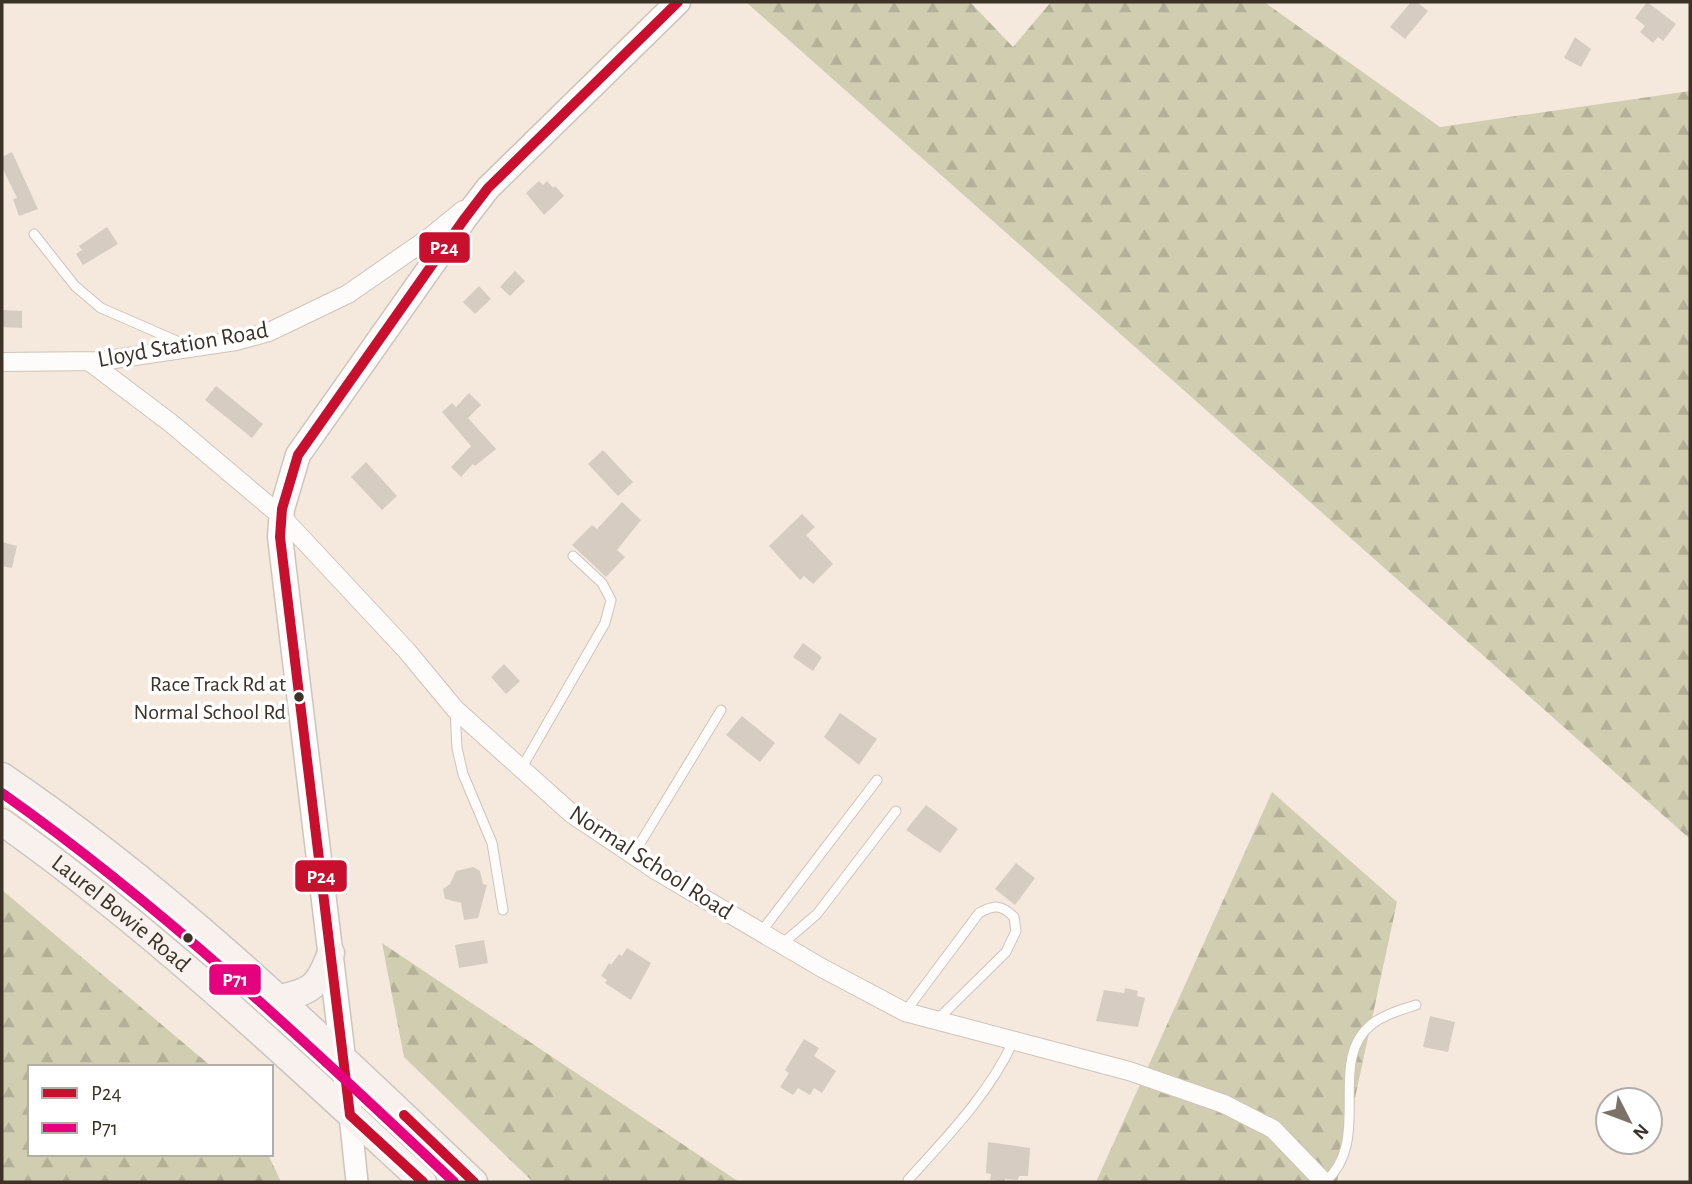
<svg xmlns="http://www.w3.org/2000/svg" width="1692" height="1184" viewBox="0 0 1692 1184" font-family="'Alegreya Sans',sans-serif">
<defs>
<pattern id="forest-firs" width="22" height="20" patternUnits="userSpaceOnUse" patternTransform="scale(1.75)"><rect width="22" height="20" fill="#d1cdb0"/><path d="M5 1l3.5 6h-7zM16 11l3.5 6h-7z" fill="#b4b097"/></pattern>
</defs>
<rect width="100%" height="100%" fill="#f5e9de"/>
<path fill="url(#forest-firs)" d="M746,2H970L1013,47L1051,2H1264L1440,127L1690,91V839Z
M1272,792L1397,902L1337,1182H1096Z
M2,890L212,1067H30V1154H268L281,1182H2Z
M382,943L739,1182H533L404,1057Z"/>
<path fill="#d6ccc2" d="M1411,2H1417L1428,11L1405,39L1390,27Z
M1647,2L1676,24L1663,41L1658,37L1653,43L1640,32L1645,26L1635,18Z
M1575,37L1591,49L1581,67L1564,58Z
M12,152L38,209L19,216L13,199L17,198L2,167V157Z
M539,181L543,185L547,181L553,188L555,186L564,196L544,215L526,193Z
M107,227L118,244L83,265L76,254L82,250L79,246Z
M515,271L525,281L510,296L500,287Z
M479,286L491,299L475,314L463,302Z
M2,310L22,311V328L2,327Z
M216,386L263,424L252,438L205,400Z
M469,393L481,405L468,418L496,449L475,466L473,464L461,477L451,467L471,446L442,412L452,403L456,407Z
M603,450L633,482L618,496L588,464Z
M366,462L397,496L382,510L351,477Z
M622,502L641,520L617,550L625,557L606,577L572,545L592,525L597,529Z
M802,514L815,527L806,535L833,564L813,584L804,576L800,580L769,546Z
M2,542L17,546L12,568L2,566Z
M803,643L822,657L813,671L793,657Z
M504,664L520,681L506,694L491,677Z
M840,713L877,739L859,765L824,737Z
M742,716L775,743L760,762L726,735Z
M926,805L958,829L940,853L906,830Z
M1016,863L1035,878L1015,905L995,889Z
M473,867L480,871L483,884L487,885L478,918L464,920L461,903L445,899L443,889L450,884L456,871Z
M484,940L488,963L459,968L455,945Z
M627,948L651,963L631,1000L605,983L607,980L601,976L609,963L611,965L619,954L622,956Z
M1125,988L1138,991L1137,996L1145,998L1138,1027L1096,1021L1104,990L1124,993Z
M1430,1016L1455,1022L1448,1052L1423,1047Z
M804,1039L819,1048L814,1056L836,1071L822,1093L814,1088L810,1095L798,1088L793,1095L780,1087L789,1073L785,1070Z
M988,1142L1030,1148L1028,1176H1019L1018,1180L1005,1179V1182L990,1180L991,1174L986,1173Z"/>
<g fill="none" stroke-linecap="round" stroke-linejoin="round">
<defs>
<path id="service" d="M34,234L75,286L101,308L186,345
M455,710L457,748L463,774L492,843L503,910
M521,769L605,623L611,600L602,583L573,556
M633,855L721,710
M761,932L877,780
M782,944L817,914L896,811
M905,1012L979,913C994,905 1001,904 1014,917L1016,931L1006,952L937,1020
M908,1180C948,1136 989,1094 1014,1040
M1325,1182C1374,1139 1325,1061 1372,1024C1385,1014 1401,1010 1416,1005"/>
<path id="minor" d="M2,362L101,361L236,341L269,332L348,294L430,237L463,210
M90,362L172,424L281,516L407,651L455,709L572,814L657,871L822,968L905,1012L1129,1071L1224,1104L1273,1129L1324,1182"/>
<path id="tertiary" d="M350,1115L357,1182"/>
<path id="secondary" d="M350,1115L280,537L282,509L298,455L465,218L488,188L678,2"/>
<g id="primary">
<path d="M2,776C174,892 324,1040 474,1182"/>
<path id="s1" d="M2,822C153,929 288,1057 423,1182"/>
<path d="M277,999C313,991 318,987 331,953"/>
</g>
</defs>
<use href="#service" stroke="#cec4ba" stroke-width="11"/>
<use href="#minor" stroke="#cec4ba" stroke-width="20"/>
<use href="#tertiary" stroke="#cec4ba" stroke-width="24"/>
<use href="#secondary" stroke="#cec4ba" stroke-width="27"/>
<use href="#primary" stroke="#ccc6c0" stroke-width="29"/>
<use href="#service" stroke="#fefcfa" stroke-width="9"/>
<use href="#minor" stroke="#fefcfa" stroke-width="18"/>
<use href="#tertiary" stroke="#fefcfa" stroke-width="21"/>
<use href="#secondary" stroke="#fefcfa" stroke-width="24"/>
<use href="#primary" stroke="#f8f1ed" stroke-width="26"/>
<defs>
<path id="bus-1" d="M404,1115L474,1182
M423,1182L350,1115L280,537L282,509L298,455L465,218L488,188L678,2"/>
<path id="bus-2" d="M2,793C165,908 309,1045 454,1182"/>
</defs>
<use href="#bus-1" stroke="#fff" stroke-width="16"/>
<use href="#bus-2" stroke="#fff" stroke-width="16"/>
<use href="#bus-1" stroke="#c8102e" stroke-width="10"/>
<use href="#bus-2" stroke="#e5007d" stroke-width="10"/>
</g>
<g fill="#3c3228" stroke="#fff" stroke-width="2.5">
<circle cx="299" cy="697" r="6"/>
<circle cx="188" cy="938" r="6"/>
</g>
<g text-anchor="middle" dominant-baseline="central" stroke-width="7" stroke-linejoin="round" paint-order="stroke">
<g font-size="22" fill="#3c3228" stroke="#fff" text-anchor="end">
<text x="286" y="684">Race Track Rd at<tspan x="286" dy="28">Normal School Rd</tspan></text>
</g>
<g font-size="24" fill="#3c3228" stroke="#fff">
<text transform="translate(183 345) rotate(-10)">Lloyd Station Road</text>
<text transform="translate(651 863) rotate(33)">Normal School Road</text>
<text stroke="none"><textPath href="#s1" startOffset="150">Laurel Bowie Road</textPath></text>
</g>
</g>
<g stroke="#fff" stroke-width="2.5">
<rect x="418" y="231" width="53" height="33" rx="7" fill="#c8102e"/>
<rect x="294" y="859" width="54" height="34" rx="7" fill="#c8102e"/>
<rect x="208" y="963" width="54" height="33" rx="7" fill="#e5007d"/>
</g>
<g font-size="19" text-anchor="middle" font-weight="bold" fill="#fff">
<text x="444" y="254">P24</text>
<text x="321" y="883">P24</text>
<text x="235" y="986">P71</text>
</g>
<rect width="1692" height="1184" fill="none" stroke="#3c3228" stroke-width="7"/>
<rect x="28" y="1065" width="245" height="91" fill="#ffffff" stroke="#b1ada9" stroke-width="2"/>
<rect x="42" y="1088" width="35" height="10" fill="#c8102e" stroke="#b1ada9" stroke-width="2"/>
<text x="91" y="1100" font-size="21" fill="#3c3228">P24</text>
<rect x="42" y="1123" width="35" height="10" fill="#e5007d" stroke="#b1ada9" stroke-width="2"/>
<text x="91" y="1135" font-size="21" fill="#3c3228">P71</text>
<g transform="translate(1629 1121) rotate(132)"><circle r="33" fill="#ffffff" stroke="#b1ada9" stroke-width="2"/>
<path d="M0-5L12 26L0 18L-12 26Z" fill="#7d7268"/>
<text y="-10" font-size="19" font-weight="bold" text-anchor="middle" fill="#3c3228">N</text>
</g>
</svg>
